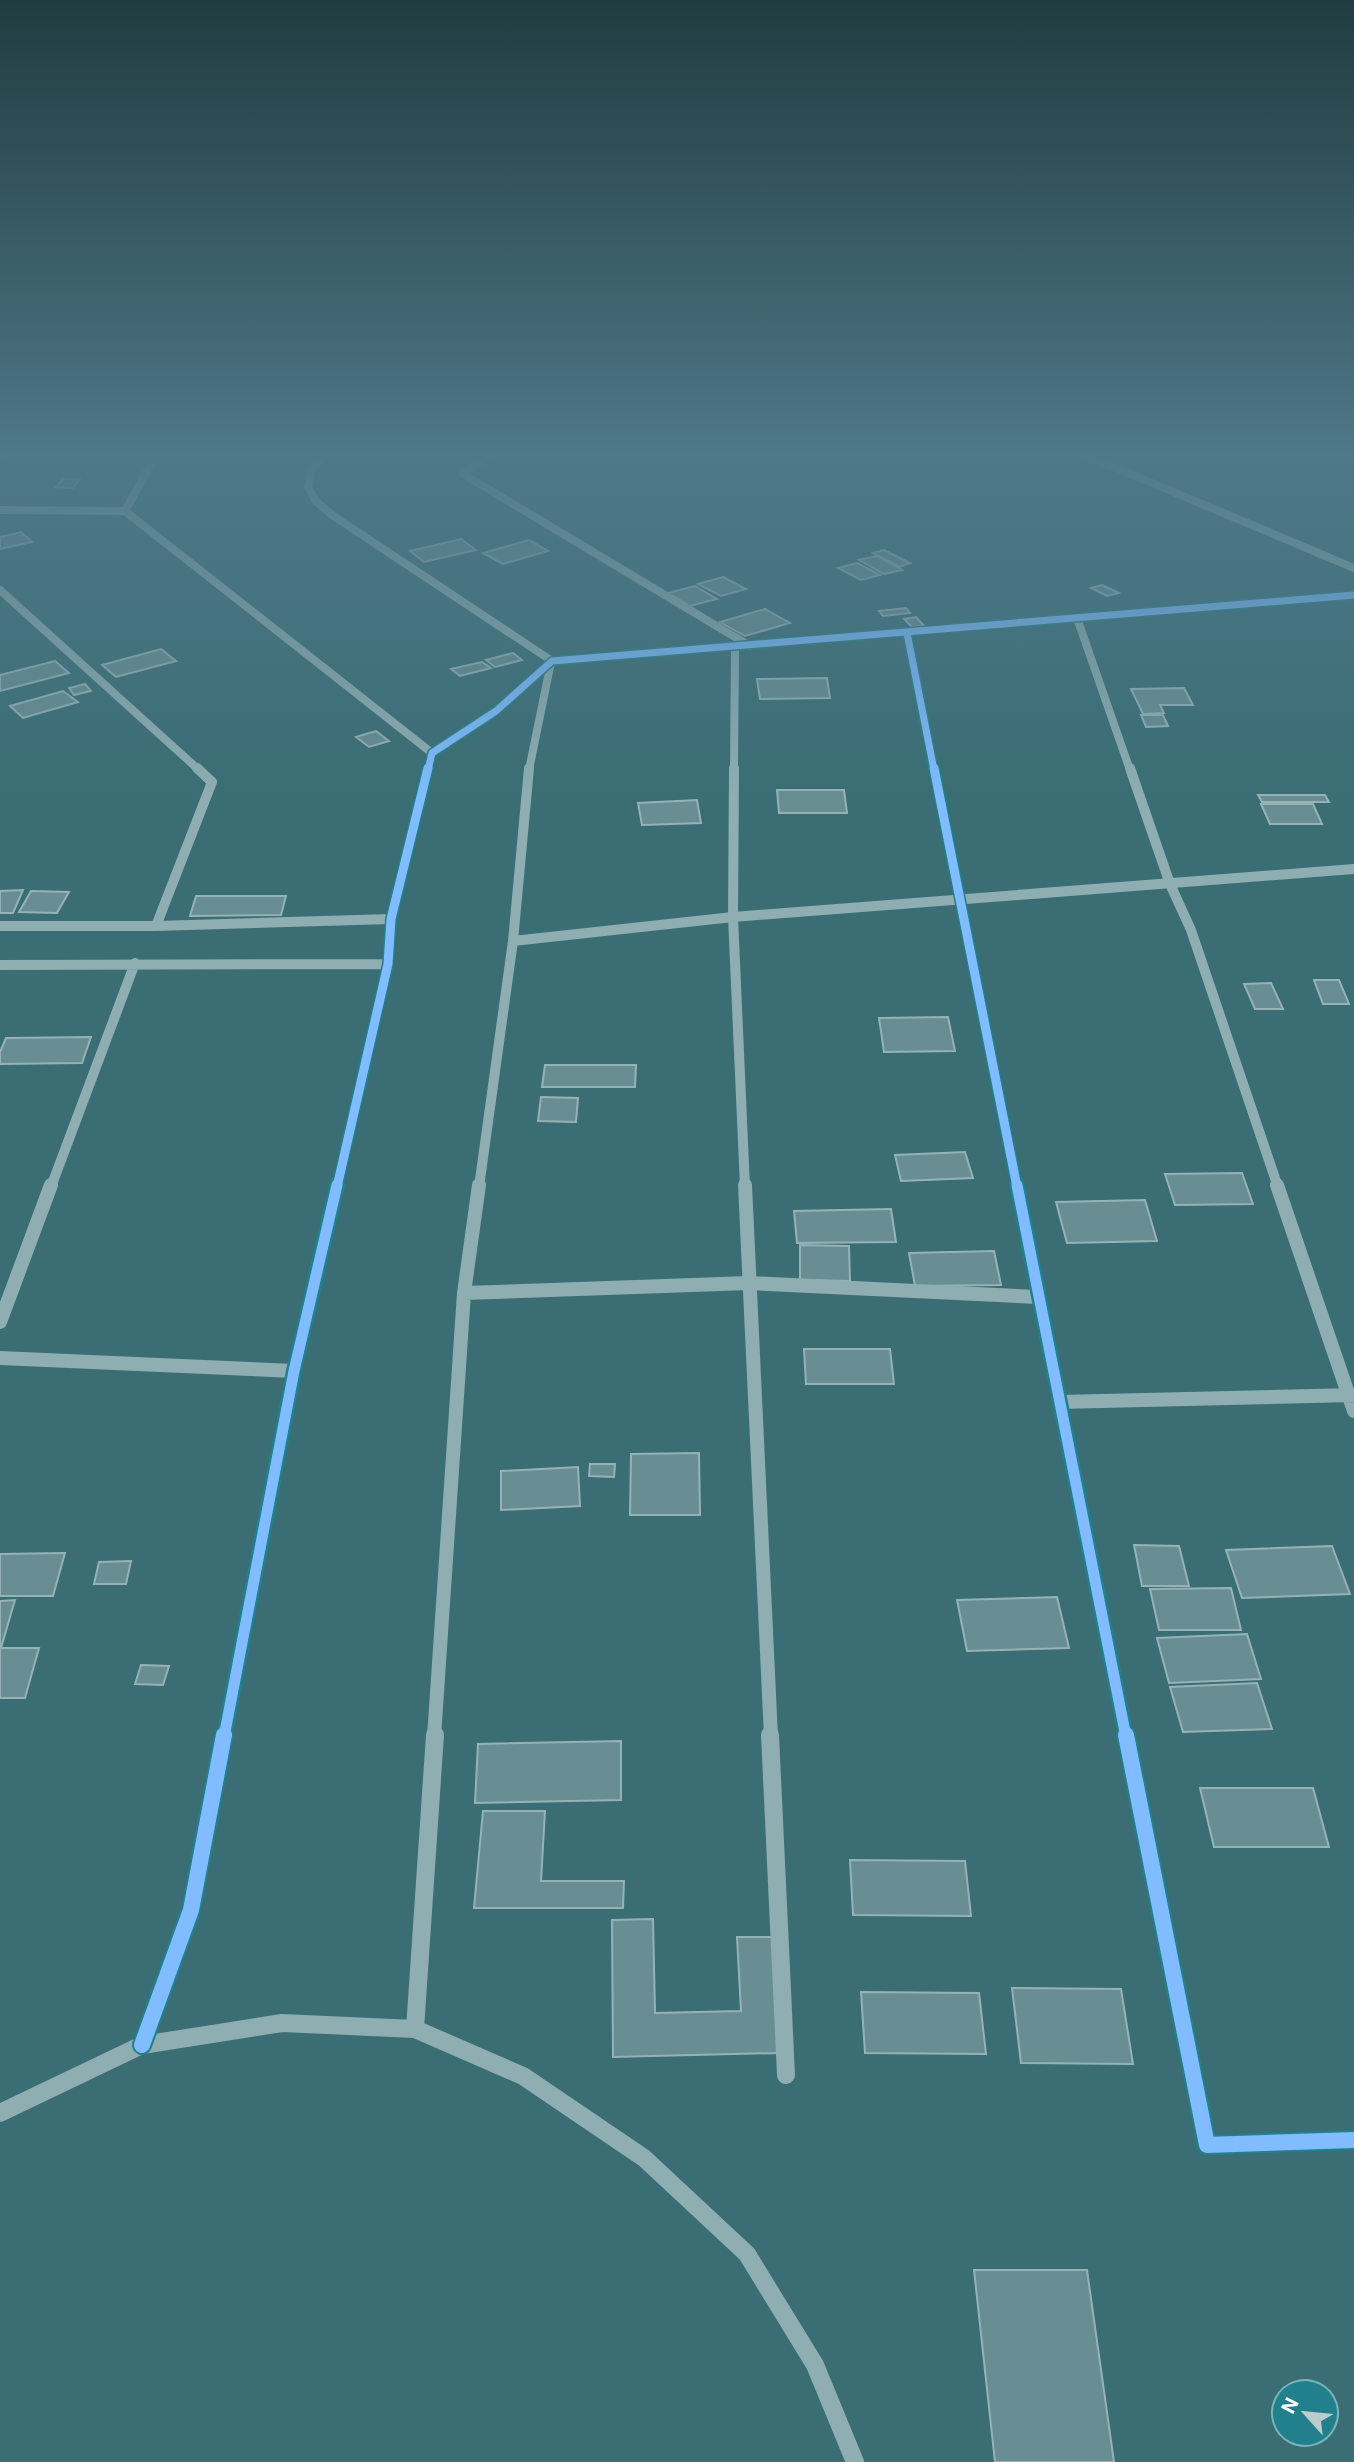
<svg xmlns="http://www.w3.org/2000/svg" width="1354" height="2462" viewBox="0 0 1354 2462" font-family="Inter,sans-serif">
<rect width="100%" height="100%" fill="#3a6d74"/>
<path fill="#688d92" stroke="#95b3b7" stroke-width="2" d="M63,479H80L73,488L56,487Z
M21,532L32,542L0,549V537Z
M461,539L476,550L424,562L410,551Z
M529,540L548,551L503,564L483,553Z
M884,550L910,563L899,567L873,553Z
M877,556L902,570L884,574L859,560Z
M857,563L880,575L861,580L838,568Z
M723,577L746,589L721,596L698,584Z
M1102,585L1119,593L1107,596L1091,588Z
M695,586L717,599L690,606L668,593Z
M906,608L910,613L883,616L879,611Z
M765,609L790,623L745,636L720,622Z
M916,617L924,626L912,627L904,619Z
M161,649L176,661L116,677L102,665Z
M513,653L522,660L495,667L486,660Z
M55,661L69,673L0,691V675Z
M482,662L491,668L460,676L451,669Z
M827,678L830,698L760,699L757,679Z
M85,684L91,691L74,695L69,688Z
M1184,688L1193,705H1160L1164,713L1143,714L1131,689Z
M63,691L78,702L23,718L10,706Z
M1141,715H1163L1168,726L1146,727Z
M376,731L389,741L369,747L356,737Z
M777,790H844L847,813H779Z
M1258,795H1325L1329,802H1262Z
M697,800L701,823L642,825L638,803Z
M1261,804H1313L1322,824H1270Z
M23,890L13,913H0V891Z
M31,891L69,892L57,913L19,912Z
M196,896H286L281,915L190,916Z
M1314,980H1339L1349,1004H1323Z
M1271,983L1283,1009H1255L1244,984Z
M948,1017L955,1051L884,1052L879,1018Z
M91,1037L82,1063L0,1064V1052L6,1038Z
M545,1065H636L635,1087H542Z
M541,1097L578,1098L576,1122L538,1121Z
M965,1152L973,1178L901,1181L895,1155Z
M1242,1173L1253,1204L1175,1205L1165,1174Z
M1145,1200L1157,1241L1067,1243L1056,1202Z
M891,1209L896,1242L797,1243L794,1211Z
M800,1245L849,1246L850,1281L800,1280Z
M994,1251L1001,1285L915,1286L909,1253Z
M804,1349H890L894,1384H806Z
M699,1453L700,1515H630L631,1454Z
M590,1464H615L614,1477L589,1476Z
M578,1467L580,1506L501,1510V1471Z
M1134,1545L1179,1546L1189,1586H1142Z
M1332,1546L1350,1594L1242,1598L1226,1550Z
M65,1553L53,1596H0V1554Z
M131,1561L126,1584H94L99,1562Z
M1231,1588L1241,1630H1159L1150,1589Z
M1057,1597L1069,1648L967,1651L957,1600Z
M15,1600L1,1648H39L25,1698H0V1601Z
M1247,1634L1261,1679L1169,1683L1157,1638Z
M141,1665L169,1666L163,1685L135,1684Z
M1257,1683L1272,1729L1183,1732L1170,1687Z
M621,1741V1800L475,1803L478,1744Z
M1200,1788H1313L1329,1847H1214Z
M483,1811H545L541,1881H624L623,1908H474Z
M850,1860L965,1861L971,1916L853,1915Z
M653,1919L655,2013L741,2011L737,1937H772L779,2053L613,2057L612,1920Z
M1012,1988L1121,1989L1133,2064L1021,2063Z
M861,1992L979,1993L986,2054L865,2053Z
M974,2270H1087L1114,2462H995Z"/>
<g fill="none" stroke-linecap="round" stroke-linejoin="round">
<path stroke="#8eaeb1" stroke-width="8" d="M157,453L125,511L432,753
M326,453L312,469L308,487L316,501L332,515L552,661
M492,453L463,474L750,646
M1081,453L1354,568
M0,457L3,453
M0,510L125,511
M0,590L199,770
M1077,618L1130,770
M907,633L934,770
M428,770L432,753L496,711L552,661L1354,595
M529,770L551,662
M734,770L735,648"/>
<path stroke="#8eaeb1" stroke-width="10" d="M734,768L733,917L745,1187
M934,768L1017,1187
M1130,768L1170,884L1191,930L1278,1187
M0,926H156L391,919
M156,926L212,782L197,768
M513,941L733,917L1354,869
M0,965L388,964
M51,1187L135,963
M337,1187L388,964L391,919L428,768
M479,1187L513,941L529,768"/>
<path stroke="#8eaeb1" stroke-width="14" d="M745,1185L771,1737
M1017,1185L1126,1737
M1277,1185L1354,1411
M464,1293L749,1283L1038,1297
M0,1322L51,1185
M0,1358L294,1371
M1059,1402L1354,1395
M224,1737L294,1371L337,1185
M434,1737L464,1293L479,1185"/>
<path stroke="#8eaeb1" stroke-width="18" d="M770,1735L786,2075
M1126,1735L1207,2145L1354,2140
M415,2029L435,1735
M142,2045L191,1910L224,1735
M0,2113L142,2045L282,2023L415,2029L523,2076L644,2158L747,2254L815,2365L855,2462"/>
<defs>
<path id="cycleway-far3" d="M907,633L934,770
M428,770L432,753L496,711L552,661L1354,595"/>
<path id="cycleway-far2" d="M934,768L1017,1187
M337,1187L388,964L391,919L428,768"/>
<path id="cycleway-far1" d="M1017,1185L1126,1737
M224,1737L294,1371L337,1185"/>
<path id="cycleway" d="M1126,1735L1207,2145L1354,2140
M142,2045L191,1910L224,1735"/>
</defs>
<use href="#cycleway-far3" stroke="#22808c" stroke-width="10"/>
<use href="#cycleway-far2" stroke="#22808c" stroke-width="12"/>
<use href="#cycleway-far1" stroke="#22808c" stroke-width="16"/>
<use href="#cycleway" stroke="#22808c" stroke-width="20"/>
<use href="#cycleway-far3" stroke="#80bcff" stroke-width="7"/>
<use href="#cycleway-far2" stroke="#80bcff" stroke-width="9"/>
<use href="#cycleway-far1" stroke="#80bcff" stroke-width="11"/>
<use href="#cycleway" stroke="#80bcff" stroke-width="16"/>
</g>
<linearGradient id="sky" x2="0" y2="1"><stop stop-color="#203c40"/><stop offset="0.57" stop-color="#4f7888"/><stop offset="1" stop-color="#4f7888" stop-opacity="0"/></linearGradient>
<rect width="1354" height="798" fill="url(#sky)"/>
<g transform="translate(1305 2413) rotate(297)"><circle r="33" fill="#22808c" stroke="#7ab3ba" stroke-width="2"/>
<path d="M0-5L12 26L0 18L-12 26Z" fill="#baccce"/>
<text y="-10" font-size="19" font-weight="bold" text-anchor="middle" fill="#ffffff">N</text>
</g>
</svg>
